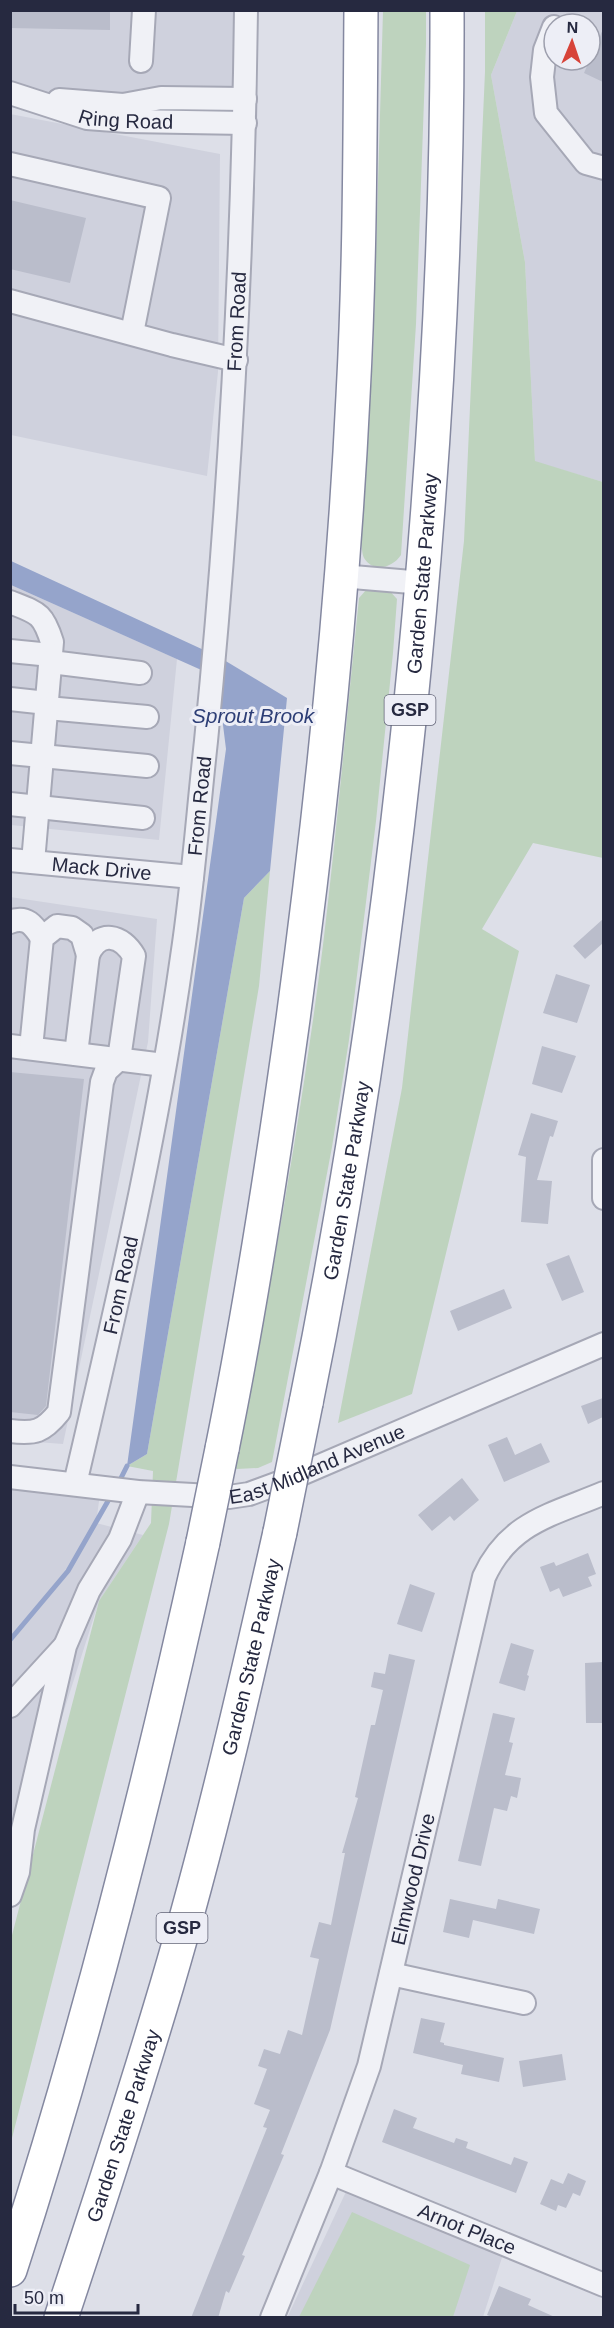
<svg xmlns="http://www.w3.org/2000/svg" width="614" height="2328" viewBox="0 0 614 2328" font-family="Helvetica,sans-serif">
<rect width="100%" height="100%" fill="#dddfe8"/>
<path fill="#cfd1dd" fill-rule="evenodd" d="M11,11H246L245,99L11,93Z
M517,11H603V482L535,462L525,262L491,75ZM554,24H590V60H554Z
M10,114L220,154L218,372L207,476L11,435Z
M11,585L177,659L159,840L11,825Z
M10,897L157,919L148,1042L63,1444L11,1440Z
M11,1477L101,1487L96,1523L143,1535L99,1601L11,1877Z
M351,2181L506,2245L483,2317L287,2318Z"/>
<path fill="#bed3be" d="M383,11H426V44L416,324L401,555C393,567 374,574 364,558C362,554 362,547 361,543L373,356Z
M485,11H517L491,75L525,262L535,461L603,482V858L533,843L482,929L519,951L412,1394L338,1423L402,1088L464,541L485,72Z
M375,588H387L397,599L393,653L376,821L349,1040L332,1147L272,1462L258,1468L237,1469L234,1467C270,1294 301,1120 323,945C337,829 347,713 359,598L367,589Z
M270,871L259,986L169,1524L11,2142V1939L99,1601L151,1523L153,1471L127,1466L147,1454L244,898Z
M352,2212L470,2265L453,2317H299Z"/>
<path fill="#95a4cb" d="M11,561L219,657L287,698L270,871L244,898L147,1454L127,1466L226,749L217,677L11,585Z"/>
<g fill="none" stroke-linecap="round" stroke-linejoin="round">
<path stroke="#95a4cb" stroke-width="5" d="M118,1484L127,1466
M10,1640L68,1571L112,1494"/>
</g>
<path fill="#babdcb" d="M10,10H110V30L10,28Z
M603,29V82L584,73Z
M10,200L86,218L70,283L10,269Z
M603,919V943L585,959L573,946Z
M556,974L590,985L577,1023L543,1013Z
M542,1046L576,1056L562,1093L532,1084Z
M10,1072L84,1079L46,1406L38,1415L10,1412Z
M531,1113L558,1121L553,1137L550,1136L537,1180L552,1181L548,1224L521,1222L526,1157L518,1155Z
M569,1255L584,1292L562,1301L546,1264Z
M504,1289L512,1308L458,1331L450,1311Z
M603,1398V1417L588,1424L581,1406Z
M507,1437L515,1455L541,1443L550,1462L504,1482L488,1445Z
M462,1478L479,1500L454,1521L450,1516L432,1531L418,1515Z
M588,1553L596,1574L588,1577L592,1586L563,1597L559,1588L550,1592L540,1567L554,1562L556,1566Z
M410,1584L435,1593L422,1632L397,1624Z
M511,1643L534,1650L527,1675L529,1676L525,1691L499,1683Z
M389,1654L415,1660L330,2030L281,2154L284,2155L242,2255L245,2256L229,2293L226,2291L218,2318H191L267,2128L263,2127L270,2110L254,2104L267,2069L258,2066L264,2049L280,2054L288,2030L302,2035L319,1959L310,1957L319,1922L331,1925L345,1853H342L358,1798L355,1797L371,1725H375L383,1690L371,1687L374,1672L385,1674Z
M603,1662V1723H586L585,1663Z
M493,1713L515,1718L509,1742L513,1743L505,1775L521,1778L517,1798L511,1796L507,1811L494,1808L481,1866L458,1861Z
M450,1899L496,1909L498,1899L540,1909L534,1934L473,1920L469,1938L443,1932Z
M421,2018L445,2023L440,2042L444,2043V2045L504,2058L499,2082L461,2074L463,2065L413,2053Z
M562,2054L566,2080L523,2087L519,2061Z
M394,2109L417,2118L413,2128L454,2143L456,2138L468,2142L466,2148L511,2165L514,2157L528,2162L516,2193L382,2142Z
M568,2173L586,2181L580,2196L573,2193L566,2208L558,2205L556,2211L540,2204L551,2179L563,2184Z
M499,2286L531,2299L528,2305L557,2318H494L487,2315Z"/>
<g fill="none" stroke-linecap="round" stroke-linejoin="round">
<defs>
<g id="minor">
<path d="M554,27L545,50L542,77L546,113L586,163L604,168"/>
<path d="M141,61L144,10"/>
<path id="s1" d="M10,93L87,118L127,121L245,123"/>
<path d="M59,100L123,105L161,98L245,99"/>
<path d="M10,164L159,198L132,333"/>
<path d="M10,301L172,345L236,360"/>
<path d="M341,576L423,583"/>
<path d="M10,602C38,613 43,613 52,642L33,862"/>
<path d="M10,651L51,655"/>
<path d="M51,662L140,673"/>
<path d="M10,699L47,703"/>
<path d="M47,708L147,717"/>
<path d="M10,753L147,766"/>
<path d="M10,804L143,818"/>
<path id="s2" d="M10,860L192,877"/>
<path d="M10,922C27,915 34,926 42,938"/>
<path d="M10,1046L164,1065"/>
<path d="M31,1048L42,938L57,926L72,928L82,935L88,955"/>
<path d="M604,1160V1198"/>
<path d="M10,1431C35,1434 43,1432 59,1412L102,1082L106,1071L119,1059L134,956C122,935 99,929 88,955L76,1054"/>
<path id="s3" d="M10,1477L138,1492L229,1497L249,1494L287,1480L604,1344"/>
<path id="s4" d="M75,1484C116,1309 157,1135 182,957C193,885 198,813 206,741C230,498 243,255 246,10"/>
<path d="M10,1706L64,1647"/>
<path d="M10,1895L18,1872L23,1829L65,1646L89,1590L120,1539L138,1492"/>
<path d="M391,1974L524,2003"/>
<path id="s5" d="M331,2173L604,2285"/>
<path id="s6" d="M272,2318L331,2173L369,2066L484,1577C509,1522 552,1515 604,1493"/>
</g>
<g id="highway">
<path id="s7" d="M306,1403C352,1177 385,950 409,721C433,485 448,248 447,10"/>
<path d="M222,1449C251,1306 273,1163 293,1019C321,812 343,604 353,396C360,268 360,139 361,10"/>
<path d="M10,2270C88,2031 149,1788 203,1542"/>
<path id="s8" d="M61,2318C98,2207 134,2096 167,1985C211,1836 246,1683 280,1532"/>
</g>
</defs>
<use href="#minor" stroke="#a6a8b6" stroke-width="26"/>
<use href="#highway" stroke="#8488a0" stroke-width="36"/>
<use href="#minor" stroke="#f0f1f6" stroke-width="22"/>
<use href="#highway" stroke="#fff" stroke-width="33"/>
<defs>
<path id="highway-bridge" d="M280,1532L306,1403
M203,1542L222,1449"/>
</defs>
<use href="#highway-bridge" stroke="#8488a0" stroke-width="36" stroke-linecap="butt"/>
<use href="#highway-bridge" stroke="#fff" stroke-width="33"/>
</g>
<g text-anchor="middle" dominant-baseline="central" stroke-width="6" stroke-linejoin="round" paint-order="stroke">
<g fill="#edeef6" stroke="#626477" stroke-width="1.5">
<rect x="384.5" y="695" width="51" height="30" rx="4.5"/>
<rect x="156.5" y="1913" width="51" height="30" rx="4.5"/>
</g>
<g font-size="18" font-weight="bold" fill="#262940">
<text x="410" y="710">GSP</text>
<text x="182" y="1928">GSP</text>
</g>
<g font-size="20" fill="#262940" stroke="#edeef6">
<text stroke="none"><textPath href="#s1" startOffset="120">Ring Road</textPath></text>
<text stroke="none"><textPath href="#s4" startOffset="1176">From Road</textPath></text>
<text stroke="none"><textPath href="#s7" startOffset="838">Garden State Parkway</textPath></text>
<text stroke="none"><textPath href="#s4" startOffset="690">From Road</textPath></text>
<text stroke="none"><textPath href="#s2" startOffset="92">Mack Drive</textPath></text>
<text stroke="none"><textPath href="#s7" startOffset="226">Garden State Parkway</textPath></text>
<text stroke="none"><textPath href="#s4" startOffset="204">From Road</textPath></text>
<text stroke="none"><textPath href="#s3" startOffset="314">East Midland Avenue</textPath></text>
<text stroke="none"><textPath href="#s8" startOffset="688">Garden State Parkway</textPath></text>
<text stroke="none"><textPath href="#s6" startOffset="462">Elmwood Drive</textPath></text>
<text stroke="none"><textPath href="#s8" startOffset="202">Garden State Parkway</textPath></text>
<text stroke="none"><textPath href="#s5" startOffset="147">Arnot Place</textPath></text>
</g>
<g font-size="21" font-style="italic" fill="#2d3e76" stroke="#edeef6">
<text x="253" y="715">Sprout Brook</text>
</g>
</g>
<rect width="614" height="2328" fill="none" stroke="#262940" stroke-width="24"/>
<g transform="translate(572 42) rotate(2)"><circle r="28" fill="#edeef6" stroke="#9d9fad" stroke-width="1.5"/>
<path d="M0-4.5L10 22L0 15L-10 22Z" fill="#d74339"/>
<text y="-9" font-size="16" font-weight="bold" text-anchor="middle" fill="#262940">N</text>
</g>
<path d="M15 2304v9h123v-9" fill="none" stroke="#262940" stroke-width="3"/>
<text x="24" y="2304" font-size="18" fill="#262940" stroke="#edeef6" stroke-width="4.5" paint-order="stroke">50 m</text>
</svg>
